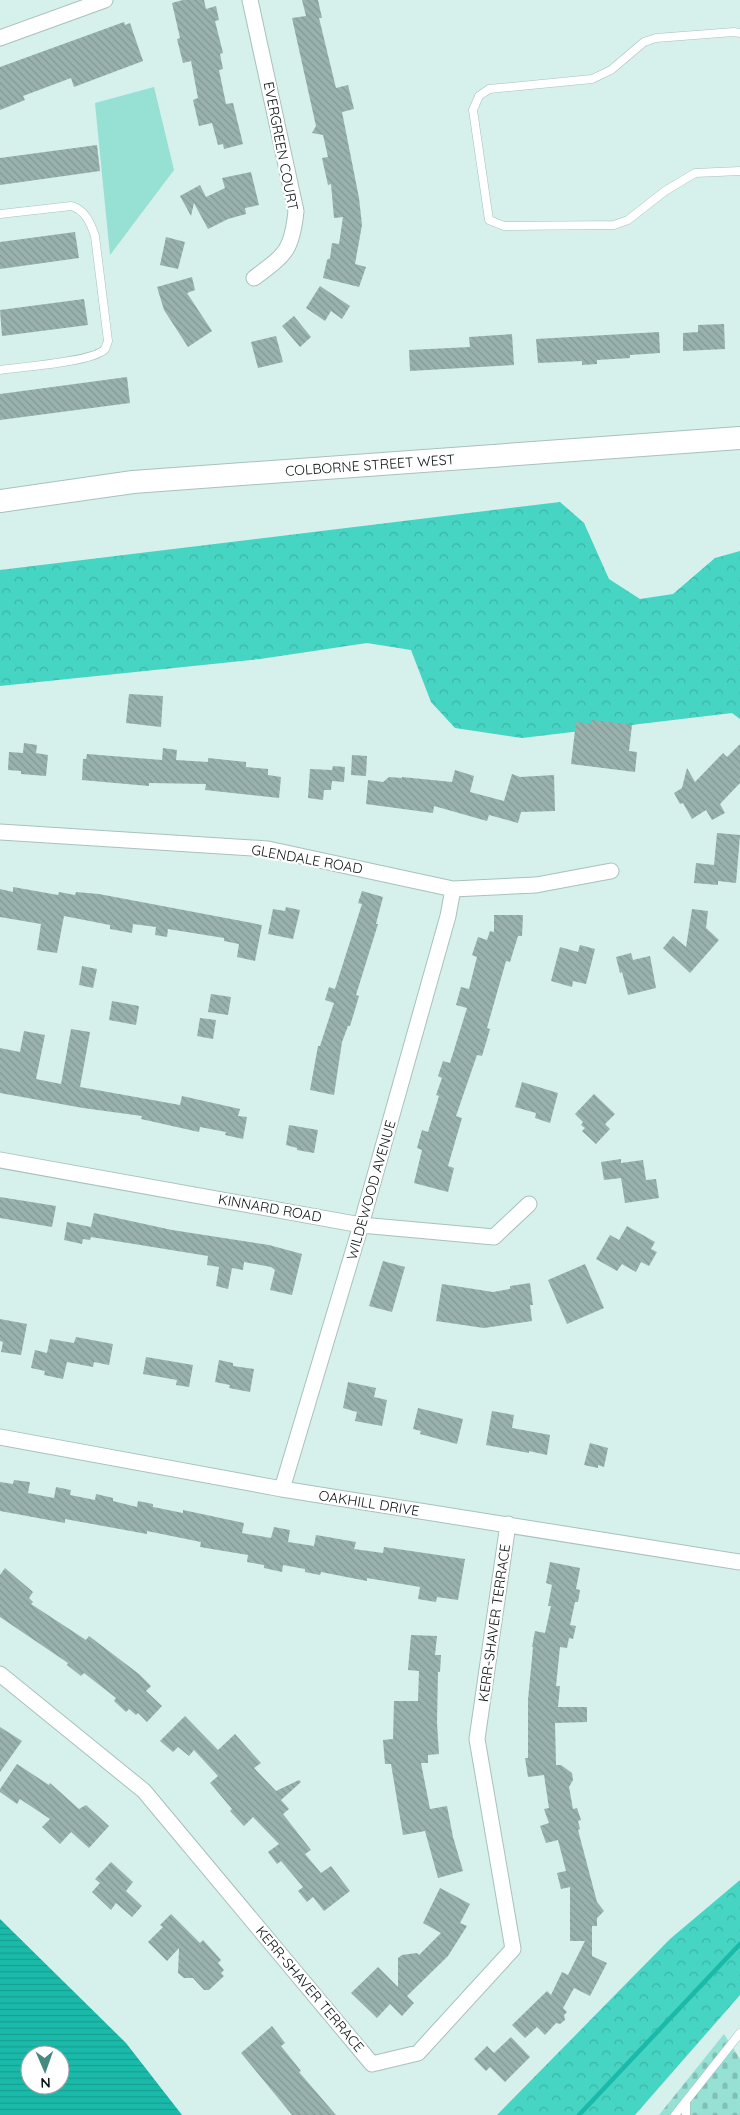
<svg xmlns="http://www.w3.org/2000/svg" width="740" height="2115" viewBox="0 0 740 2115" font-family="Quicksand,sans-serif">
<defs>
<pattern id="forest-crowns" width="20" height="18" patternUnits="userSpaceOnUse" patternTransform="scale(1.25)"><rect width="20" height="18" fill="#46d4c3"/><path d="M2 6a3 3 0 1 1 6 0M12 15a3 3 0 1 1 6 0" fill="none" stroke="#3cb5a7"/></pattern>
<pattern id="cemetery-stones" width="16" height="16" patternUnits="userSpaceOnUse" patternTransform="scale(1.25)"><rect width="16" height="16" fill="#96e0d4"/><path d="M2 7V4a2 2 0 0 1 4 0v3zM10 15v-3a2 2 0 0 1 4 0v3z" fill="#80bfb5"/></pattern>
<pattern id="water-rules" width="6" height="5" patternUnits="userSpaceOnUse" patternTransform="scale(1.25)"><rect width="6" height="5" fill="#1abaaa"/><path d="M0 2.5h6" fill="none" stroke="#179f91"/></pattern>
<pattern id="building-back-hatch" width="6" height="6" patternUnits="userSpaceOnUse" patternTransform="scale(1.25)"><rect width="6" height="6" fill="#99b2ad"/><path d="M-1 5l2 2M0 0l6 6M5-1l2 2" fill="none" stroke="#839894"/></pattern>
</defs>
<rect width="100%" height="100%" fill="#d6f0eb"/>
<path fill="url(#forest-crowns)" d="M560,502L584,523L609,579L640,599L673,594L715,558L740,551V719L732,713L522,738L455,728L431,702L411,650L367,643L260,659L0,686V570Z
M740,1880V1995L635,2115H497L670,1939Z"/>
<path fill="url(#cemetery-stones)" d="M724,2034L740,2059V2115H659Z"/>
<path fill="#96e0d4" d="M154,87L174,170L110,255L95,103Z"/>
<path fill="url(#water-rules)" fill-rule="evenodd" d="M0,1919L126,2043L182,2115H0ZM30,2055H60V2085H30Z"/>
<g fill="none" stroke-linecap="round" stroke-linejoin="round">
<path stroke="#1abaaa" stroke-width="4.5" d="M579,2115L740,1944"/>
</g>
<path fill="url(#building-back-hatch)" d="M183,0H204L206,9L216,6L219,20L215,21L223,53L220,54L223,69L219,70L226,104L233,103L243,144L224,149L223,144L218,145L212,123L199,126L193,100L198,98L191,61L183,63L177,39L180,38L172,3Z
M302,0H318L322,18H319L336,88L348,85L354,109L342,112L359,198L362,225L355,264L366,267L359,287L323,278L327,260L330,258L332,243L339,244L343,217L334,218L331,184L328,185L322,158L328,157L323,135L312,133L316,126L292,18L306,16Z
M124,22L125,25L130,23L143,61L74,87L71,78L23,96L25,100L0,110V67Z
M97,145L100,171L0,185V158Z
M251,172L259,205L245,208L246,214L228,219L208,229L194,203L191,216L180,196L200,185L206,197L225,188L222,178Z
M75,232L79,258L0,269V242Z
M166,237L185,242L178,269L160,265Z
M192,277L195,290L187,293L212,331L188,347L164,310L157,287Z
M320,286L350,306L342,319L331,311L325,321L306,308Z
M84,299L88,325L2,336L0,310Z
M294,316L311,337L300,347L282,326Z
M724,324L725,349L683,351V333L698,332V325Z
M659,332L660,353L630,355V358L597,360V364L582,365V361L538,363L536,339Z
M512,334L514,365L410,371L409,350L470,347L469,337Z
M276,336L283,362L258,368L251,342Z
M127,377L130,403L0,420V394Z
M129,694L163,696L161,727L126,723Z
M592,720L632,725L629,751L637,752L635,772L571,764L576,722L591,724Z
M24,743L37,745L36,753L48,755L46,776L21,774V771L8,770L9,752L23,753Z
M740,744V783L720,804L725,813L712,820L706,810L692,819L683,803L680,804L674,793L682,788L687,768L695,782L723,753L727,757Z
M163,748L177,750L176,760L208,762V758L246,762V767L268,769V775L281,777L279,798L205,790L206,784L149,783V786L82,780L83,759H86L87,754L162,760Z
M352,755L367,756L366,776L351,775Z
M333,766L345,767L344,782L332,781L331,790H324L323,800L308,798L310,769L332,770Z
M455,770L474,776L470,792L504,801L512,774L520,777L554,775L555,811L521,812L518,823L489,815L487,821L434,806L433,813L366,804L368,780L383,782L389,777L402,778V777L452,782Z
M717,833L740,835L736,883L718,881V885L694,883L696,863L714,865Z
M13,887L58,895L59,892L75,895L76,892L99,894L262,925L255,961L237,957L239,944L224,941V938L168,929L167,937L155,935L156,927L133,924L132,933L110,929V925L64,916L57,953L37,950L41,924L0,917V889L13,892Z
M362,891L383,897L376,924H378L356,995L359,996L354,1013L350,1026H348L342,1042L334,1095L310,1090L318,1046H320L334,1003L325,1000L329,987L335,989L362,904L358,903Z
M286,907L300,910L293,939L268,934L273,909L285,911Z
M692,909L708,911L706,928L719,940L690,973L663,948L673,936L686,947Z
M494,915H523L522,936H518L510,962L506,961L487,1028L490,1029L482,1056L477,1055L456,1116L462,1118L448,1166L454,1168L448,1192L414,1183L422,1150L417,1148L422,1130L428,1132L439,1096L436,1095L442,1078L438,1076L443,1061L450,1063L467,1008L456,1005L461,987L469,989L477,957L472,955L478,937L487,940L490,931L494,932Z
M580,945L595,949L586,984L573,981L572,987L551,981L560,947L578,952Z
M631,953L633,960L650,956L656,988L628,995L622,972L620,973L616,957Z
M82,966L97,969L93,988L79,985Z
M211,994L231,997L228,1015L208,1012Z
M112,1001L139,1006L136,1025L109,1020Z
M200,1018L216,1020L213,1039L197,1036Z
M71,1029L90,1032L80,1087L180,1105L182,1096L240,1109L238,1116L247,1117L243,1139L225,1135L226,1132L200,1127L199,1132L141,1119L142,1116L83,1108L0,1093V1048L20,1052L24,1031L45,1035L36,1079L61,1084Z
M522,1082L558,1093L550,1123L535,1118L536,1113L515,1107Z
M594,1094L615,1114L605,1124L610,1129L596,1144L582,1131L585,1128L581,1125L583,1122L575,1114Z
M289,1125L318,1130L314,1153L297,1150V1148L286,1145Z
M621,1159V1163L643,1160L646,1180L656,1179L659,1198L625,1203L621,1178L604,1180L601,1162Z
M0,1197L56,1206L52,1227L0,1218Z
M94,1213L172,1230L269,1245L302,1254L292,1295L270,1290L275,1270L271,1267L244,1262L243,1270L232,1268L228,1289L216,1286L219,1267L207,1265L208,1256L91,1237L90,1240L83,1239L82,1244L64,1240L67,1222L91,1227Z
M627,1226L655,1242L651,1249L657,1252L649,1266L641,1262L636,1272L622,1264L617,1271L596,1259L610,1235L619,1240Z
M383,1261L405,1267L392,1312L369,1306Z
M585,1264L604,1308L567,1324L548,1280Z
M530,1283L533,1305H530L532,1321L484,1328L436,1321L442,1284L493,1292L510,1289V1286Z
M0,1319L27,1324L21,1355L1,1352L3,1342L0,1341Z
M76,1337L113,1344L109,1365L94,1362L93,1367L67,1362L63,1379L44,1375L45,1371L31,1368L35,1350L47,1353L50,1339L74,1343Z
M146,1357L193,1365L189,1387L176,1385L177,1380L143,1374Z
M219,1360L233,1363V1366L254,1369L250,1392L229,1388L230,1385L215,1382Z
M348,1382L376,1388L374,1397L387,1400L382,1426L355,1421L357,1412L343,1408Z
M418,1408L463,1419L457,1444L420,1434L421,1431L413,1429Z
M492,1411L514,1415L512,1428L550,1435L547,1455L529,1451V1453L486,1445Z
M590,1443L608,1448L604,1467L598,1465V1468L584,1465Z
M14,1480L30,1482L28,1493L54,1498L56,1487L71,1490L70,1495L95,1500L96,1494L113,1498V1501L137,1507L138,1501L153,1504V1507L183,1513V1510L244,1523L242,1533L271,1538L274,1527L290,1530L288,1542L314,1546L316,1535L356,1542L354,1549L383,1553L384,1547L465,1559L458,1600L437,1597L436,1602L418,1599L420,1587L367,1578V1581L321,1572L320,1575L305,1572V1569L283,1565L282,1572L264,1568V1565L247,1562L248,1555L200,1547L201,1542L147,1531V1534L65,1519V1523L0,1511V1482L13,1484Z
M550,1562L580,1568L576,1589L580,1590L578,1602H575L570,1625L576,1626L573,1639L569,1638L567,1648L560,1647L556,1686H560L558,1707H587V1722L555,1723L556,1765H561L572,1773L573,1780L569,1787L573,1809L577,1808L581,1820L578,1821L580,1829L578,1830L597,1902L604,1911L597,1918V1926H592V1956L607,1963L590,1996L574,1988L563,2008L567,2012L564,2015L565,2020L560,2024L556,2023L545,2035L537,2027L525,2038L512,2025L547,1991L551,1995L562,1972L568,1975L585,1941H570V1887L561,1889L557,1873L566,1871L558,1840L546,1843L540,1826L549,1823L544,1809L549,1808L544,1775L528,1777L525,1758H528V1700L533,1647H532L535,1631L545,1633L551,1606H548L552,1585L546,1583Z
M5,1568L33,1592L29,1598L33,1602L31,1604L86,1640L89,1636L139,1674L151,1686L146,1691L162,1706L147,1722L138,1713L136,1715L129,1709L126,1712L114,1701L116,1698L84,1673L81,1676L67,1665L68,1663L0,1617V1575Z
M411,1635L437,1636L435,1655H441L440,1672H438L437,1723L439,1754L428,1755V1763H421L430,1809L447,1806L453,1837L463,1871L438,1878L425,1831L403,1835L391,1764H385L383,1740L393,1739L394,1701H418L419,1671L408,1670Z
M185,1716L218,1750L235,1734L261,1763L254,1768L276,1791L299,1780L301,1782L281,1800L289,1809L283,1814L311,1850L305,1854L321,1873L331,1866L350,1891L324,1911L313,1897L307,1902L298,1891L303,1887L281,1861L277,1864L268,1852L279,1844L253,1817L244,1826L230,1811L232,1809L210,1783L218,1776L194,1750L189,1756L178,1747L173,1752L160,1741Z
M0,1727L22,1741L0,1772Z
M17,1764L49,1785L50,1783L79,1809L86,1805L109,1826L89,1848L71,1832L60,1844L42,1827L50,1819L20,1799L17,1804L0,1792V1789Z
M111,1862L133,1882L126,1891L142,1906L132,1917L116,1903L111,1910L92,1892L100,1883L95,1879Z
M440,1888L470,1904L460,1923L467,1926L448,1956L407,1996L414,2003L402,2016L390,2004L377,2018L351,1993L378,1967L398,1987V1958L402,1955L417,1953L419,1955L441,1933L423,1923Z
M171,1914L200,1943L203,1940L221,1960L218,1963L224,1970L221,1973L224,1976L209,1990H204L193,1978H184L178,1973L179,1948L167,1961L148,1942L163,1927L160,1925Z
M272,2026L285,2043L281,2046L301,2071L299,2072L336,2115H292L241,2053Z
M511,2037L530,2057L505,2082L490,2067L486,2071L474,2059L487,2046L494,2053Z"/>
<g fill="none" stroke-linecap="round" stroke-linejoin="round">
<defs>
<path id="service" d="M740,33L734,32L656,38L644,42L611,70L592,79L489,89L479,96L473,110L489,220L504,226L614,225L628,220L665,191L695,173L740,171
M0,214L71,206C85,209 91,224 95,236L108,341C107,344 106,347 105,349C94,362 20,367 0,370
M686,2101V2115
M675,2115L740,2033"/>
<path id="minor" d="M250,0L296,211C292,251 285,255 254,278
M0,38L105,0
M0,832L268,849L453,889L536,885L611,871
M0,1160L361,1225L494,1237L529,1204
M0,1437L282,1489L740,1562
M282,1489L361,1225L448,916L453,889
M0,1674L144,1791L372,2064L418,2053L513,1949L477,1739L508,1524"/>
<path id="secondary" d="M0,501L133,482L740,438"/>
</defs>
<use href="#service" stroke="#a8c1bd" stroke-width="9"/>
<use href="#minor" stroke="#a8c1bd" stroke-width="17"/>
<use href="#secondary" stroke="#a8c1bd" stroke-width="24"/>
<use href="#service" stroke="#fff" stroke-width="8"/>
<use href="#minor" stroke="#fff" stroke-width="15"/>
<use href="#secondary" stroke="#fff" stroke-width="22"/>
</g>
<g text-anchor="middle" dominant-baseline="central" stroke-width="4.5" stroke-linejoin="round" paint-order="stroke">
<g font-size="14" fill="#0d1615" stroke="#fff">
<text transform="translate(281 146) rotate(79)">EVERGREEN COURT</text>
<text transform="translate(370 465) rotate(-4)">COLBORNE STREET WEST</text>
<text transform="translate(307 859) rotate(10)">GLENDALE ROAD</text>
<text transform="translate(371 1190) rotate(-74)">WILDEWOOD AVENUE</text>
<text transform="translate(270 1208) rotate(10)">KINNARD ROAD</text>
<text transform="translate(369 1503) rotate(9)">OAKHILL DRIVE</text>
<text transform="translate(494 1623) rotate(-82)">KERR-SHAVER TERRACE</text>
<text transform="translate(310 1989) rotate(50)">KERR-SHAVER TERRACE</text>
</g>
</g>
<g transform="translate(45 2070) rotate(178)"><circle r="24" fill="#ffffff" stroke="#9ea2a1"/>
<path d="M0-4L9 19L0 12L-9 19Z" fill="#458a80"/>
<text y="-8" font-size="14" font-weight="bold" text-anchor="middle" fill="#0d1615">N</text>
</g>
</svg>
